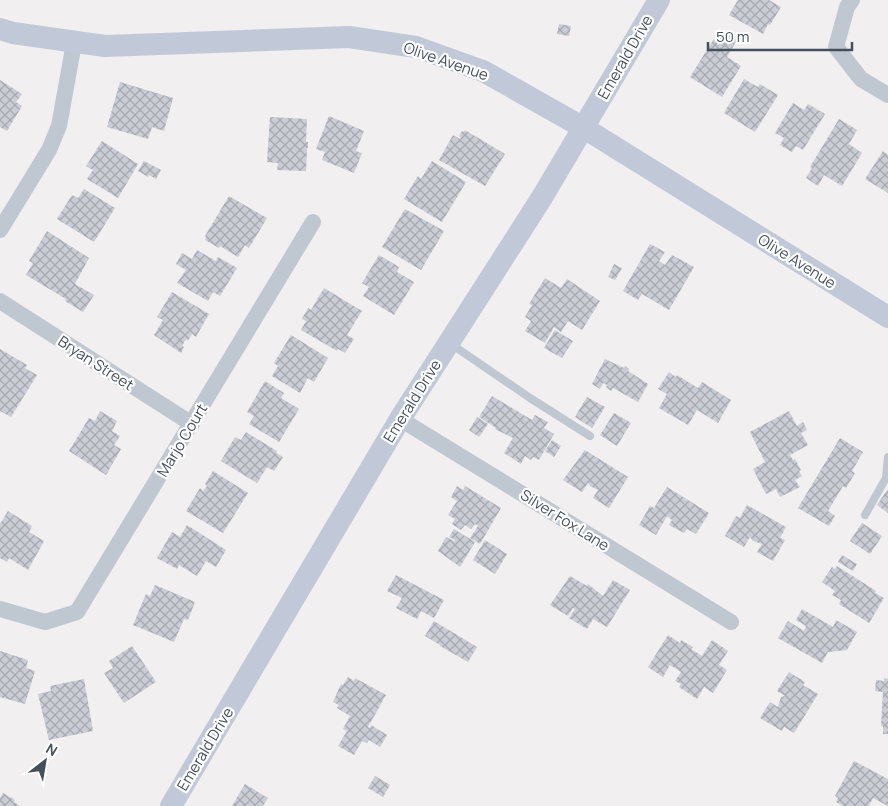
<svg xmlns="http://www.w3.org/2000/svg" width="888" height="806" viewBox="0 0 888 806" font-family="Manrope,sans-serif">
<defs>
<pattern id="building-cross-hatch" width="8" height="8" patternUnits="userSpaceOnUse" patternTransform="scale(1.25)"><rect width="8" height="8" fill="#cacdd5"/><path d="M0 0l8 8M0 8l8-8" fill="none" stroke="#a6a9b0"/></pattern>
</defs>
<rect width="100%" height="100%" fill="#f1efef"/>
<path fill="url(#building-cross-hatch)" d="M738,0H769L781,7L770,25L768,24L763,34L729,15Z
M559,24L571,26L569,36L557,34Z
M720,29L737,40L727,57L741,66L722,97L690,77Z
M744,79L758,87L760,84L778,95L755,132L724,113Z
M0,80L22,94L16,102L22,106L7,131L0,127Z
M120,82L173,98L164,131L152,127L148,139L107,127Z
M793,103L804,110L808,104L825,114L803,150L796,146L792,152L780,145L784,138L775,133Z
M329,116L364,131L356,151L362,153L354,173L322,160L325,152L316,149Z
M270,117L307,119L306,142H308V148H307L306,171L277,170L278,163L267,162Z
M839,119L857,130L849,144L862,153L842,186L824,175L818,186L806,178L812,168L810,167Z
M465,130L505,154L485,186L439,160L453,135L460,139L461,138L459,136L462,131L464,132Z
M102,141L138,164L118,198L87,179L93,170L86,166Z
M883,151L888,155V193L865,179Z
M144,161L161,170L156,179L149,175L148,177L138,171Z
M432,161L466,182L442,222L404,199L418,176L421,179Z
M84,189L115,208L94,242L57,219L72,195L78,198Z
M229,196L267,218L249,248L245,245L238,257L220,246L219,248L205,240L206,237L205,236Z
M405,209L444,231L421,270L382,247Z
M47,231L89,258L75,284L94,295L83,312L65,301L66,299L26,275L33,263L29,261Z
M650,244L665,252L659,261L665,265L672,255L694,267L669,310L642,294L638,300L623,291Z
M197,250L216,261L218,257L237,268L220,296L213,292L208,301L177,283L186,270L176,264L182,253L192,259Z
M379,255L399,267L397,272L414,282L394,315L363,296L369,287L362,283Z
M614,264L622,268L615,280L608,277Z
M545,278L561,288L567,279L600,301L582,330L568,321L561,332L554,327L545,343L525,331L531,321L525,317L532,305L529,304Z
M324,288L362,311L347,335L354,339L345,353L338,349L337,351L301,330L306,321L302,319L308,308L311,310Z
M172,292L209,314L196,337L192,334L188,341L186,339L182,346L184,347L181,353L154,335L163,320L157,317Z
M555,330L573,341L562,358L544,348Z
M291,335L328,358L314,382L308,378L300,393L272,376L278,366L274,363Z
M0,349L27,365L25,368L37,375L11,417L0,411Z
M605,359L624,368L625,366L629,369L628,371L648,384L638,402L613,388L611,391L606,387L607,385L603,383L600,389L592,384Z
M669,372L676,377L677,375L698,388L702,382L731,400L718,423L697,410L688,425L659,408L667,394L658,389Z
M265,381L284,393L281,398L299,409L279,442L249,424L254,416L247,412Z
M492,396L532,420L535,415L548,422L544,428L554,434L539,460L533,457L531,460L525,456L521,464L504,453L513,438L495,429L496,428L479,417Z
M587,397L605,407L592,428L575,417Z
M100,411L117,421L112,431L120,436L114,445L121,449L106,475L69,451L89,418L95,421Z
M789,411L797,426L803,422L807,430L801,433L808,445L790,455L793,460L795,459L801,470L799,471L802,476L795,480L800,487L780,497L776,489L766,494L753,469L765,462L750,432Z
M614,413L631,423L617,446L600,435Z
M477,417L488,424L479,437L469,430Z
M246,432L277,451L276,453L283,457L274,471L267,467L257,483L221,461L235,437L241,440Z
M840,438L863,452L852,471L855,473L846,488L843,486L828,511L835,516L829,526L798,508Z
M552,440L561,446L554,457L545,451Z
M585,450L628,477L609,508L593,498L598,490L590,486L589,484L588,483L582,492L563,480Z
M213,471L248,493L223,533L186,511L200,488L203,491L207,486L205,484Z
M457,486L463,490L465,486L501,508L480,544L470,538L478,526L475,524L471,529L465,525L461,530L452,524L455,519L448,515L457,501L451,497Z
M667,487L709,513L696,534L687,529L684,533L669,525L672,520L667,516L656,535L639,525L650,506L654,508Z
M887,490H888V513L877,505Z
M747,505L786,527L780,538L785,540L773,561L757,552L762,544L753,541L750,537L744,547L725,536L736,516L740,518Z
M8,511L32,526L29,532L44,541L28,570L9,558L7,562L0,558V524Z
M862,523L882,536L870,554L850,541Z
M187,525L226,550L216,567L206,561L197,576L179,565L177,569L157,558L172,532L180,537Z
M454,529L475,542L460,567L438,551L446,537L454,541L455,540L449,537Z
M485,540L507,554L495,574L473,560Z
M842,555L857,564L853,571L838,562Z
M837,566L876,591L875,593L884,598L869,623L839,604L841,600L832,595L835,591L822,582L832,567L835,569Z
M396,575L444,600L434,618L421,611L417,619L396,608L402,598L387,591Z
M570,576L587,586L588,584L603,596L613,580L630,590L607,627L593,619L587,629L569,618L575,609L573,608L568,616L550,605Z
M155,585L195,602L188,620L184,619L174,642L133,625L146,594L150,596Z
M802,609L833,627L836,620L857,632L847,650L828,652L822,663L778,638L788,621L804,631L806,626L796,620Z
M434,621L477,647L468,662L440,646V645L425,636Z
M668,635L680,643L681,640L693,647L691,649L702,656L712,640L728,651L719,665L727,670L713,693L704,687L697,699L679,687L681,684L675,681L681,672L670,665L663,677L648,667Z
M132,646L156,682L124,703L104,673L113,668L109,661Z
M0,651L28,660L26,668L35,671L25,704L0,697Z
M789,672L805,682L803,685L818,694L794,733L784,727L782,731L760,718L770,702L778,707L781,697L785,696L777,691Z
M348,677L354,681L355,678L386,695L368,727L370,728L371,725L387,735L380,747L369,740L367,743L362,741L354,755L338,746L347,731L343,729L350,716L337,708L339,705L333,702L341,684L343,685Z
M884,678L888,679V734H883V726H881L883,692L875,691L876,680L884,681Z
M84,679L93,731L49,740L38,694L51,691L50,686Z
M854,761L888,779V806L873,798L869,806H843L836,802L838,798L835,796Z
M375,776L390,785L383,797L368,788Z
M245,784L268,798L263,806H232Z
M3,793L15,800L14,802L20,806H0V798Z"/>
<g fill="none" stroke-linecap="round" stroke-linejoin="round">
<path stroke="#bfc7d1" stroke-width="8" d="M451,344L530,398L590,436
M865,515L886,478L888,457"/>
<path stroke="#bfc7d1" stroke-width="16" d="M852,0L847,7L836,47L861,79L888,95
M0,230L49,150L59,126L74,43
M0,301L192,424
M400,419L731,622
M0,609L45,622L77,612L313,222"/>
<path stroke="#c1c9d8" stroke-width="22" d="M0,29L13,33L105,46L349,37L416,47L483,71L584,128L888,317
M171,806L400,419L541,199L659,0"/>
</g>
<g text-anchor="middle" dominant-baseline="central" stroke-width="4.5" stroke-linejoin="round" paint-order="stroke">
<g font-size="15" fill="#46505d" stroke="#fff">
<text transform="translate(625 57) rotate(-60)">Emerald Drive</text>
<text transform="translate(446 61) rotate(19)">Olive Avenue</text>
<text transform="translate(797 261) rotate(32)">Olive Avenue</text>
<text transform="translate(96 363) rotate(33)">Bryan Street</text>
<text transform="translate(412 401) rotate(-58)">Emerald Drive</text>
<text transform="translate(182 440) rotate(-59)">Marjo Court</text>
<text transform="translate(565 520) rotate(32)">Silver Fox Lane</text>
<text transform="translate(205 749) rotate(-59)">Emerald Drive</text>
</g>
</g>
<g transform="translate(45 761) rotate(31)" stroke="#ffffff" stroke-width="4" paint-order="stroke">
<path d="M0-4L9 19L0 12L-9 19Z" fill="#46505d"/>
<text y="-8" font-size="14" font-weight="bold" text-anchor="middle" fill="#46505d">N</text>
</g>
<path d="M708 42v8h144v-8" fill="none" stroke="#46505d" stroke-width="2.5"/>
<text x="716" y="42" font-size="15" fill="#46505d" stroke="#ffffff" stroke-width="4" paint-order="stroke">50 m</text>
</svg>
